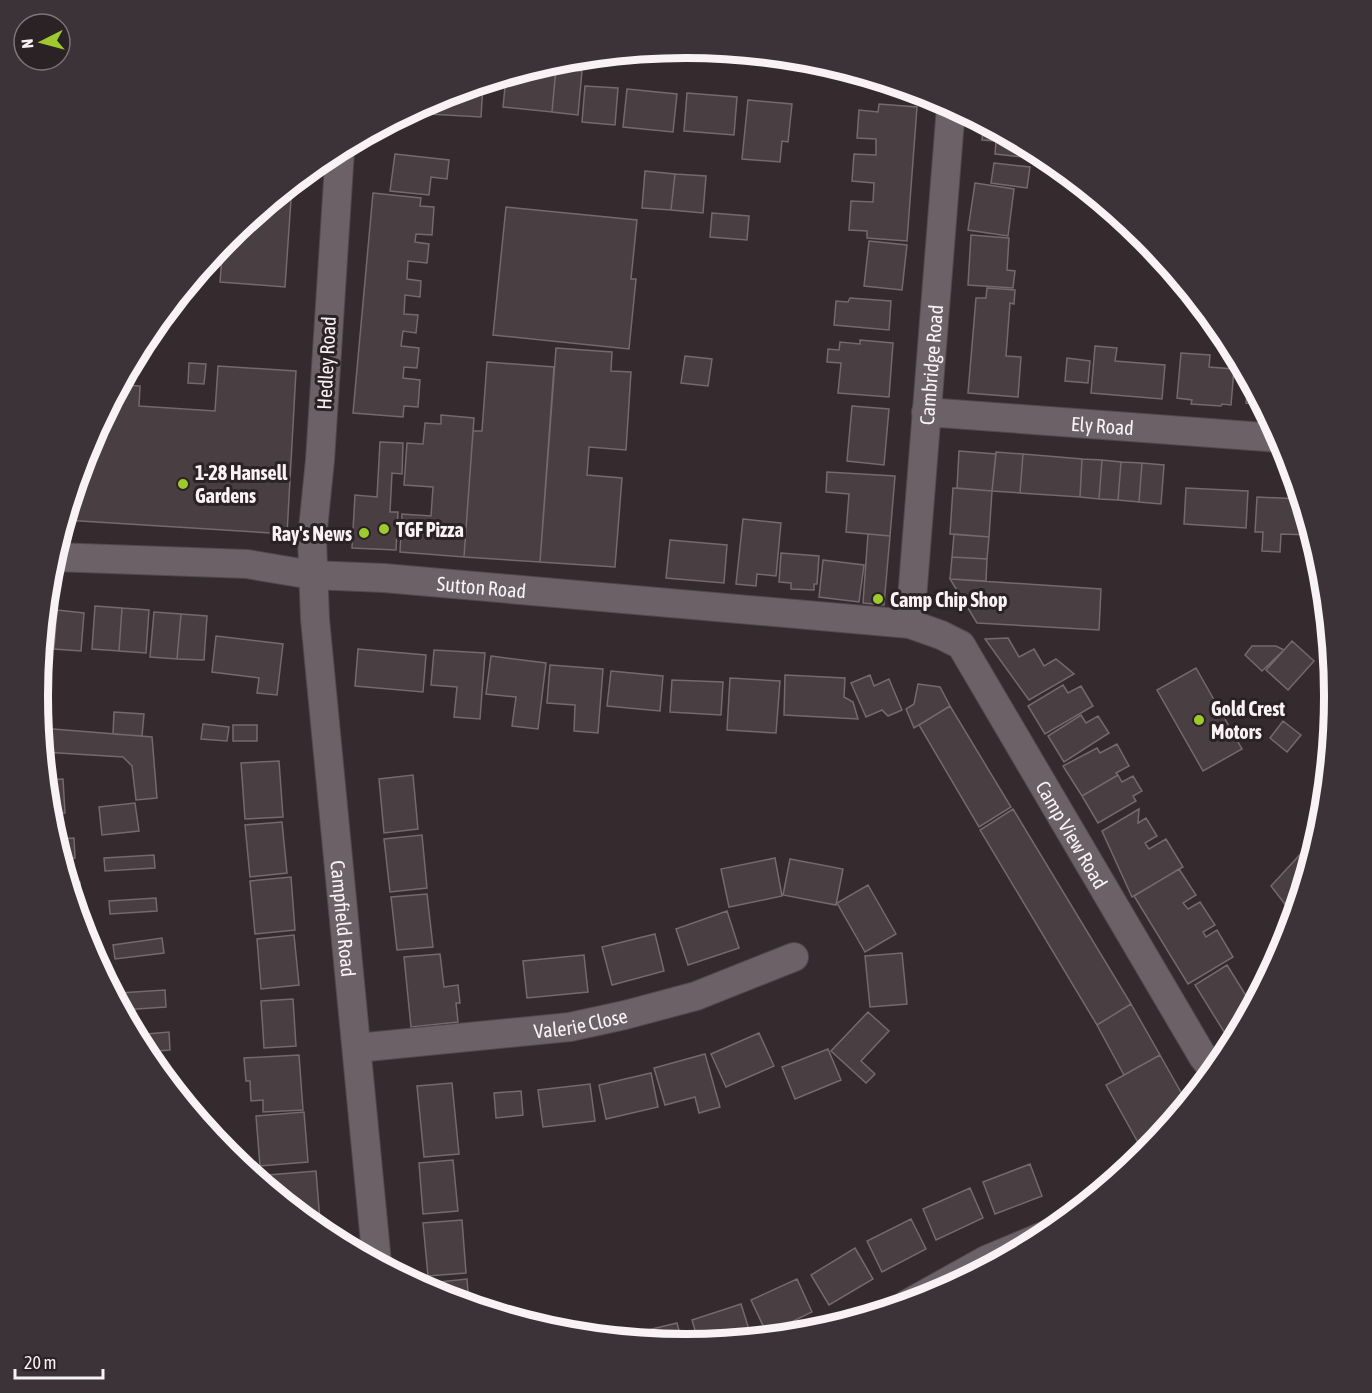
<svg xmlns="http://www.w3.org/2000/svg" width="1372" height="1393" viewBox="0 0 1372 1393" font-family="'Asap Condensed',sans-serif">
<rect width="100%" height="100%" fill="#352b2f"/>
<path fill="#493f43" stroke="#74696d" stroke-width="1.5" d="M540,66L556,68L552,112L503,107L506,77Z
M556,68L582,71L578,115L552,112Z
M483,84L481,117L409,113L438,97Z
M585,86L618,88L615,125L582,122Z
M627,89L677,94L673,132L623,127Z
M687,93L737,97L734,135L684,131Z
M748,100L792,104L788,142L782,141L780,162L742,159Z
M879,104L917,107L907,241L867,238V231L849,230L851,201L873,202L874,183L852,181L854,154L876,155V139L857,138L859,110L878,112Z
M984,124L1024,145L1023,157L995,154L996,141L982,140Z
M395,154L449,160L447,179L431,177L429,195L390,191Z
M994,163L1030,167L1027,188L991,183Z
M645,171L675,174L671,210L642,208Z
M675,174L706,176L703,213L671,210Z
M975,183L1014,189L1008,236L968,230Z
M292,185L285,287L220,282L223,244Z
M373,193L421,198L420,206L434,207L432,235L416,234L415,242L429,244L427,263L408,261L407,279L421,281L420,297L405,295L404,314L418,315L416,333L403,331L401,346L419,348L417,368L404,367L403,378L420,380L418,407L404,406L403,417L353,413Z
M506,207L637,220L631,279H636L629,349L493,335Z
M712,213L749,216L747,240L710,237Z
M971,235L1009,238L1007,270L1015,271L1013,288L968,285Z
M869,241L907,245L902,290L864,286Z
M987,288L1015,290L1014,304L1010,303L1006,356L1021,357L1018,397L968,393L976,298H986Z
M850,298L891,301L889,330L834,325L836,301L848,302Z
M860,340L893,343L889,397L838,393L841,363L827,362L828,349L839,350L840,342L860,344Z
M1095,346L1117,348L1115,361L1165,365L1162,399L1091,393Z
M556,348L612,352L611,371L631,372L626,450L589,447L587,475L622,478L615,567L540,562Z
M1181,353L1210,355L1209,367L1234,369L1231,405L1222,404L1221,406L1191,404L1192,400L1177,398Z
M685,356L712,359L708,386L681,383Z
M136,357H140L139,374L127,373Z
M1067,358L1090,361L1088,383L1065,381Z
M487,362L554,367L540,562L464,557L473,431H482Z
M189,363L206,364L204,384L188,383Z
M218,366L296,371L287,534L65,520L87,448L121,385L140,386L139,406L215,411Z
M1249,381L1265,411L1260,410V405L1246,403Z
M852,406L889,409L884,465L847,461Z
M441,415L474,418L464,557L400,552L402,514L431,516L433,487L404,485L407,443L423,444L425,423L441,424Z
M380,442L403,443L402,474L392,473L390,512H398L396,550L352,548L355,495L377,497Z
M959,451L996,454L992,491L957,488Z
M996,452L1023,454L1020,493L992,491Z
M1023,454L1082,459L1080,497L1020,493Z
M1082,459L1102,460L1099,499L1080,497Z
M1102,460L1121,462L1118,500L1099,499Z
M1121,462L1142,463L1139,502L1118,500Z
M1142,463L1164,465L1161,504L1139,502Z
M827,472L895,476L890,536L846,532L849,494L826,492Z
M953,488L992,491L989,537L950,534Z
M1186,488L1248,491L1246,528L1184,524Z
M1257,497L1301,499L1310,535L1281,534L1280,552L1262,551L1263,532H1255Z
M743,519L781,523L776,576L757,574L756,586L736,584Z
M868,534L890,536L884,605L863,603Z
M954,534L989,537L987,559L952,557Z
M670,540L727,545L724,583L666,578Z
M781,553L819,556L817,584H814V590L791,589V583L779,582Z
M952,557L987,559L986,581L950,579Z
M823,560L864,565L859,602L819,597Z
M950,579L1101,589L1099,630L977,623Z
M95,606L122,608L119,651L92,649Z
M122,608L149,610L146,653L119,651Z
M46,609L57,610L54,649L42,648Z
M57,610L84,613L81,651L54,649Z
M154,612L181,614L177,659L150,657Z
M181,614L207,616L204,660L177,659Z
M216,636L283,644L277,695L257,693L259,678L212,672Z
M1008,638L1019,657L1034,649L1044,666L1056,659L1074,674L1029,700L985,639Z
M1292,641L1314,661L1288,690L1266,670Z
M1252,646H1276L1284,650L1262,671L1245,655Z
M358,649L426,655L423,692L355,686Z
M434,650L485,653L480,719L454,717L457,687L431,685Z
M491,656L546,663L538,729L512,726L516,697L486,694Z
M550,665L603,669L598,733L574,731L575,705L547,703Z
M1196,668L1242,749L1203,771L1157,690Z
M611,671L663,676L660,711L607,706Z
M785,675L845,678L844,697L853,702L858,719L784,715Z
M870,675L874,686L889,679L902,710L888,716L882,710L866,717L851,683Z
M730,678L780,681L776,733L727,730Z
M672,680L723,682L721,715L670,712Z
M918,684L940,687L950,706L914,728L906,709L914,704Z
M1063,685L1068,693L1081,686L1093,706L1045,734L1028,706Z
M950,706L1011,807L979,827L919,725Z
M114,712L144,714L142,736L113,734Z
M1081,715L1086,723L1098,716L1109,733L1064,762L1048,736Z
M1283,721L1301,735L1287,752L1270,738Z
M203,724L229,727L227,741L201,739Z
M233,725H257V741H233Z
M41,728L152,737L157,798L136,800L132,766L123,757L43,752Z
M1117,744L1129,766L1116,773L1118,775L1082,796L1063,766L1097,748L1100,753Z
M279,761L283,817L245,819L241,763Z
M413,775L418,829L384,833L379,779Z
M1118,775L1122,782L1133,776L1142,791L1133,796L1136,801L1098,823L1082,796Z
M63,779L65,813L49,814L46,780Z
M135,803L139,831L102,835L99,807Z
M1013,809L1131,1004L1097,1025L980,830Z
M1139,809L1138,823L1146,818L1157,836L1145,843L1149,849L1166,839L1183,867L1132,897L1102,831Z
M1320,818L1322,820L1319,833L1312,827Z
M282,822L287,873L250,877L245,825Z
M1319,834L1297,907L1291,912L1271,886Z
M422,835L427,888L390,892L384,839Z
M74,838L75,858L61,859L55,839Z
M154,855L155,868L105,871L104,858Z
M775,858L782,896L729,907L721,869Z
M790,859L843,869L836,905L783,895Z
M1179,869L1196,895L1183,903L1188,909L1200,902L1215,925L1203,932L1206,937L1217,930L1233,957L1188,984L1134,896Z
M291,877L295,930L255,934L250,881Z
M80,882L81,899H73L68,883Z
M868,885L896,934L865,952L837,903Z
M427,894L433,947L397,950L391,897Z
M156,898L157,911L110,914L109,901Z
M727,911L739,948L688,965L676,929Z
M655,934L664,971L612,985L602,947Z
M294,935L299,985L261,989L257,939Z
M162,938L164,953L115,959L113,945Z
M902,953L907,1004L870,1007L865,956Z
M440,954L444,987L458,985L460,1003H456L458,1022L411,1027L404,957Z
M584,955L588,992L527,998L523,961Z
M1227,965L1250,1002L1243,1024L1226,1035L1195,985Z
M165,990L166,1007L122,1010L120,1007L119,993Z
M293,999L296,1046L264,1048L261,1001Z
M1131,1004L1160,1055L1124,1075L1097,1025Z
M868,1012L889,1031L861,1061L875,1074L866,1083L831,1051Z
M169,1032L170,1050L144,1052L135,1035Z
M759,1033L774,1066L726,1087L711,1054Z
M828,1049L841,1080L795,1099L782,1067Z
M705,1054L720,1107L699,1113L695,1097L665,1105L654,1068Z
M299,1055L303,1110L263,1112V1100L251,1101L250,1081H246L244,1058Z
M1160,1055L1187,1103L1145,1155L1106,1085Z
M651,1073L658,1107L606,1119L599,1085Z
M452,1083L459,1154L424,1157L417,1086Z
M590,1084L595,1121L543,1127L538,1090Z
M521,1091L523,1115L496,1118L494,1093Z
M304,1112L308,1162L260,1166L256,1116Z
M453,1160L458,1211L423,1214L419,1163Z
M1030,1164L1042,1196L995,1214L983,1182Z
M316,1171L320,1221L309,1222L278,1196V1194H275L269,1189L268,1175Z
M970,1188L983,1218L936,1240L923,1209Z
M911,1219L926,1249L882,1272L867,1241Z
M462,1220L466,1273L428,1276L423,1223Z
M855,1248L873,1279L829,1305L811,1275Z
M467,1279L469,1305L431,1292L430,1283Z
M797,1279L812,1312L767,1334L751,1300Z
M741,1304L752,1339L699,1344L692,1320Z
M677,1323L683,1345L628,1339L627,1335Z"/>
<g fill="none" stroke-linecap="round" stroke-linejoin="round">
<defs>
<g id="minor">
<path id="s1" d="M340,150L320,460L312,539L315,619L377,1263"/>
<path id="s2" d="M926,412L1279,438"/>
<path id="s3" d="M54,557L247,564L312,575L384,578L910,624L941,635L961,645L1203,1057L1212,1068L1216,1069"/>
<path id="s4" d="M910,624L951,107"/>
<path id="s5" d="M357,1048L570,1027L625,1015L696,996L794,957"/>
<path d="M907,1304L986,1260L1048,1234"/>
</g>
</defs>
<use href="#minor" stroke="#51494d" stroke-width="30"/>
<use href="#minor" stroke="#6c6166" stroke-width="28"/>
</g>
<g fill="#9fca2d" stroke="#2b2226" stroke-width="2">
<circle cx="183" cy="484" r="6"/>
<circle cx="384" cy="529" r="6"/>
<circle cx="364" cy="533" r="6"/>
<circle cx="878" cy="599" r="6"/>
<circle cx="1199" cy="720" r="6"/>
</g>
<g text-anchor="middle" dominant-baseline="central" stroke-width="6" stroke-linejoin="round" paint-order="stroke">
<g font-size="20" fill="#f8f2f5" stroke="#2b2226">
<text transform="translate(326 363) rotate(-87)">Hedley Road</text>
<text stroke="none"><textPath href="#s4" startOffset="260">Cambridge Road</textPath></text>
<text stroke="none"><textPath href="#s2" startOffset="177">Ely Road</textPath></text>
<text stroke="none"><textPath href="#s3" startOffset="429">Sutton Road</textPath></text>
<text stroke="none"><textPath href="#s3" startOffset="1134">Camp View Road</textPath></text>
<text stroke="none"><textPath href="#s1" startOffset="771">Campfield Road</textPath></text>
<text stroke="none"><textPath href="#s5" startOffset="225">Valerie Close</textPath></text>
</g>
<g font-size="20" font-weight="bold" fill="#f8f2f5" stroke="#2b2226" text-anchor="start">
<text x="195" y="472">1-28 Hansell<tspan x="195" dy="23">Gardens</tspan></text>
<text x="396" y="529">TGF Pizza</text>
<text x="352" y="533" text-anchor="end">Ray's News</text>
<text x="890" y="599">Camp Chip Shop</text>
<text x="1211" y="708">Gold Crest<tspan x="1211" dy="23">Motors</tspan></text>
</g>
</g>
<path d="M0 0H1372V1393H0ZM48 696a638 638 0 1 1 1276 0a638 638 0 1 1-1276 0Z" fill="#3b3337" fill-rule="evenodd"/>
<path fill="none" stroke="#f8f2f5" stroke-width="8" d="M48 696a638 638 0 1 1 1276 0a638 638 0 1 1-1276 0Z"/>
<g transform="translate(42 42) rotate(264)"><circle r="28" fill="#2b2226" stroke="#7d7579" stroke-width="1.5"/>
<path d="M0-4.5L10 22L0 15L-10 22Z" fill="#9fca2d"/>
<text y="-9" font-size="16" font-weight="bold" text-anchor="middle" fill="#f8f2f5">N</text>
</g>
<path d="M15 1369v9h88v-9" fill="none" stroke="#f8f2f5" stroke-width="3"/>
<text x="24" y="1369" font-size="18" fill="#f8f2f5" stroke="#2b2226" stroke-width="4.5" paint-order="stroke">20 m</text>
</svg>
